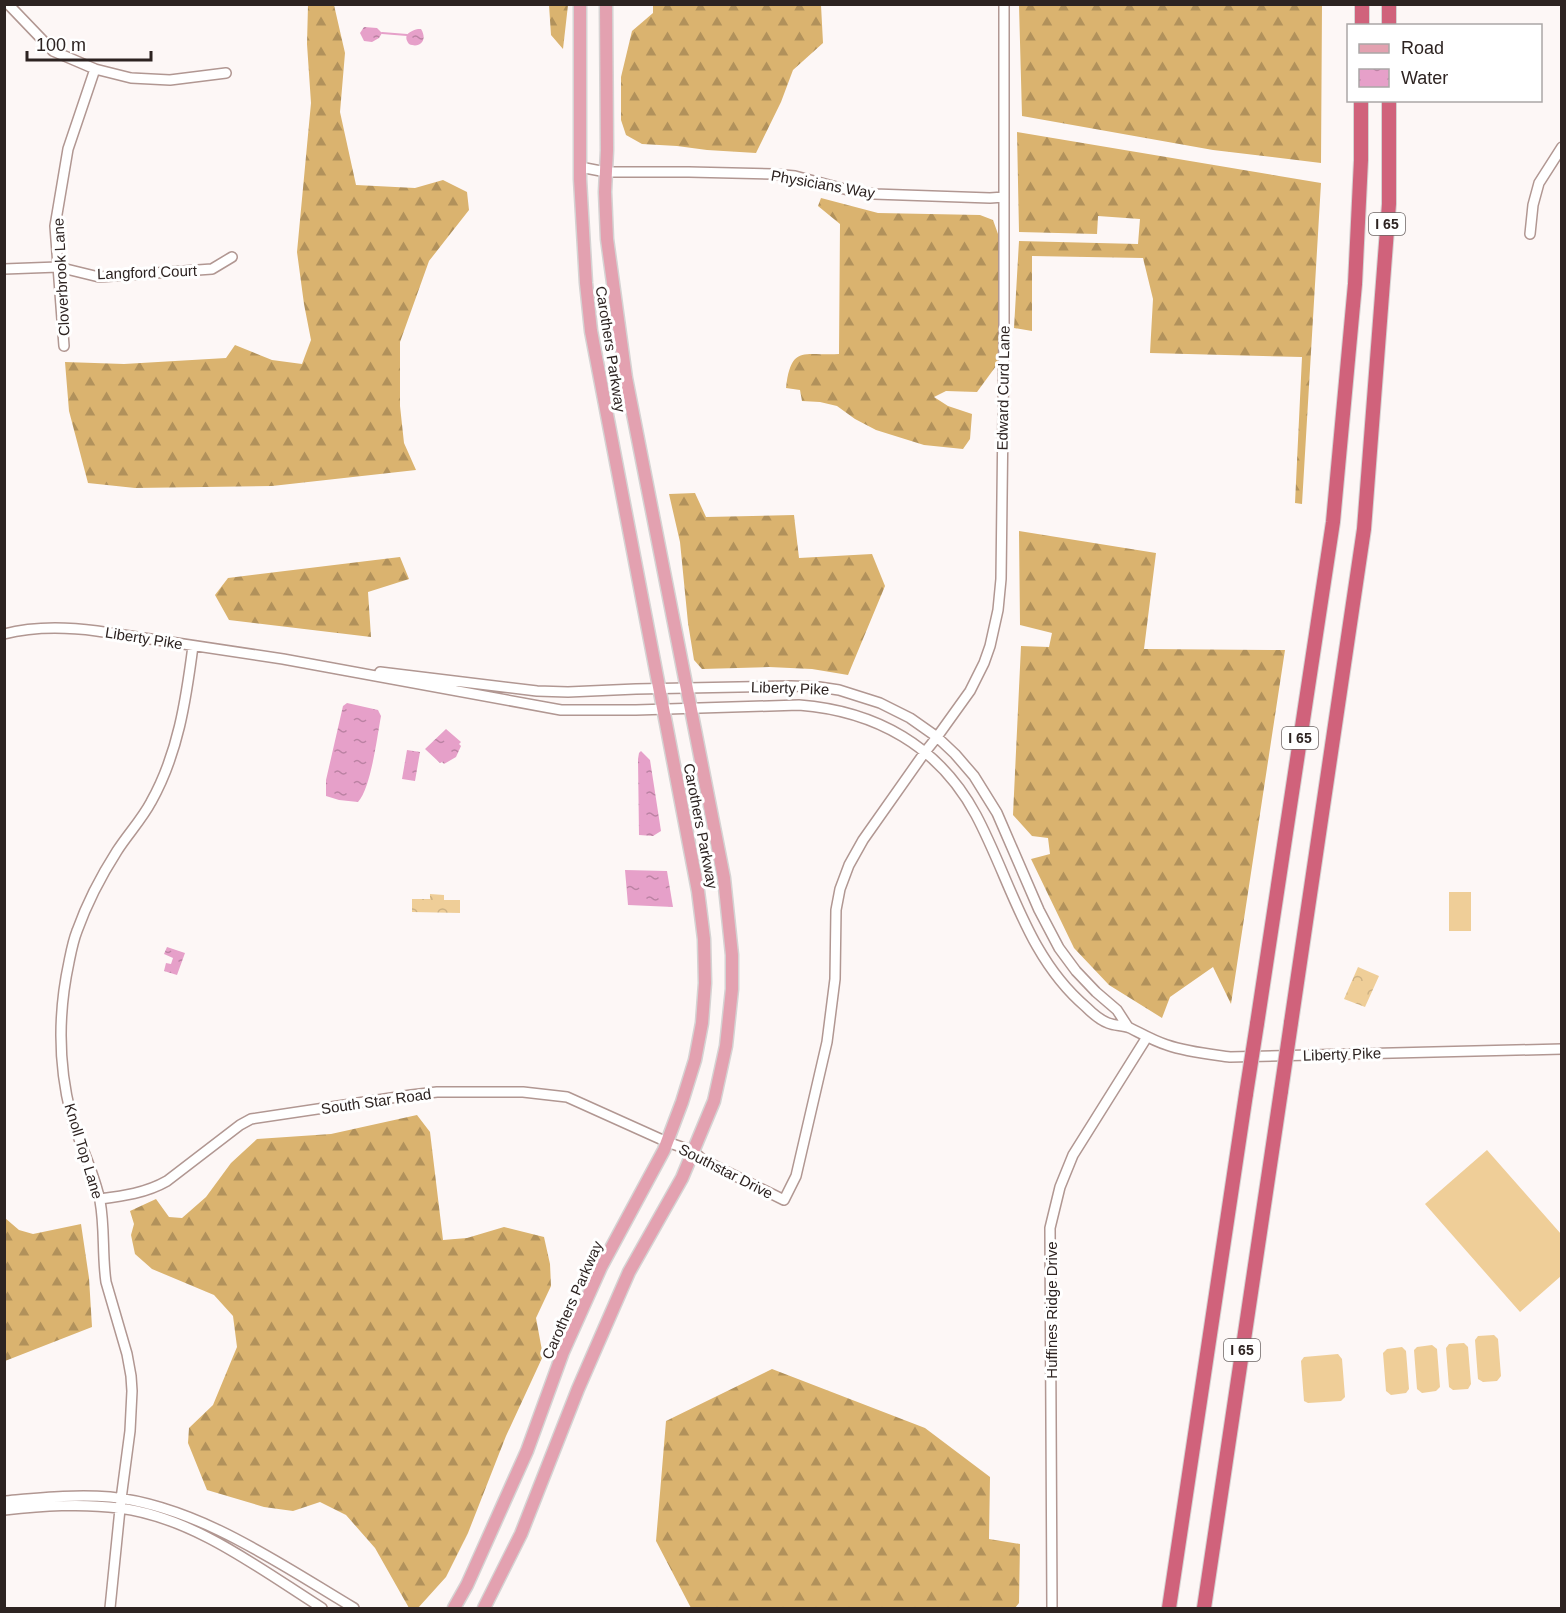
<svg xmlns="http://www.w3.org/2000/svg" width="1566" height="1613" viewBox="0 0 1566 1613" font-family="Helvetica,sans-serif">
<defs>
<pattern id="forest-firs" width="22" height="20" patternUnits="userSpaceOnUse" patternTransform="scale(1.5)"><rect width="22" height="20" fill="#dab36f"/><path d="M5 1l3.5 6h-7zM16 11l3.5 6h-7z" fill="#b1915b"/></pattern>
<pattern id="park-crowns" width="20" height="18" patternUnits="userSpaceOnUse" patternTransform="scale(1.5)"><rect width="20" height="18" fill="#efce98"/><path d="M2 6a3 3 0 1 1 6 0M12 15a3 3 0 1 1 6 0" fill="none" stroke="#cdb183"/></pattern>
<pattern id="water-ripples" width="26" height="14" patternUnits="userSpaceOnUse" patternTransform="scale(1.5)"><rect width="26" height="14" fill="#e6a0c9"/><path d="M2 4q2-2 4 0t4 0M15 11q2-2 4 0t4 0" fill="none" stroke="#bb82a3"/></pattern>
</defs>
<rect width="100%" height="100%" fill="#fdf7f6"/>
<path fill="#efce98" d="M1449,892H1471V931H1449Z
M1487,1150L1561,1234V1276L1520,1312L1425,1204Z
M1494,1335L1498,1339L1501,1376L1497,1381L1483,1382L1478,1379L1475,1340L1478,1336Z
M1464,1343L1468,1347L1471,1384L1468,1389L1453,1390L1449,1387L1446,1348L1449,1344Z
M1432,1345L1437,1349L1440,1387L1436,1391L1422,1393L1417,1389L1414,1350L1417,1347Z
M1402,1347L1406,1351L1409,1389L1406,1393L1391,1395L1386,1391L1383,1353L1387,1349Z
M1338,1354L1342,1359L1345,1397L1341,1401L1308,1403L1304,1401L1301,1361L1304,1357Z"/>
<path fill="url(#forest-firs)" d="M308,5H334L345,53L340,112L356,185L415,188L443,180L467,192L469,210L429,261L400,342V406L404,443L416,470L272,486L135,488L88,483L69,411L65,362L124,364L226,358L235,345L272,360L302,364L311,340L304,304L297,252L311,103L307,44Z
M549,5H568L563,49L551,35Z
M653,5H821L823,43L793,70L781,102L756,153L707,150L677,146L642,144L626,135L621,120V77L632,31L653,13Z
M1019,5H1322L1321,163L1213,150L1022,116Z
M1017,132L1321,183L1302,504L1295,503L1302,357L1150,353L1153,299L1143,258L1032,256V331L1014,328L1019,241L1138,244L1140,219L1098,216L1097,234L1019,232Z
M821,198L878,213L980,215L993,220L998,234L999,362L977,392L946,391L934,397L948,406L972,414L970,439L963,449L924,445L876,430L855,419L837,406L820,402L802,401L800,390L786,388C791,344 804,356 839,354L840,224L818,206Z
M695,493L706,517L794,515L799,558L872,554L885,586L848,675L812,669L769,667L702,669L694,660L688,623L680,542L669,494Z
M1019,531L1156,553L1144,649L1285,650L1231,1004L1213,967L1170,997L1162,1018L1109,985L1074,948L1031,859L1050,854L1048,838L1032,836L1013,815L1021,646L1049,647L1052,633L1020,625Z
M400,557L409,579L368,592L371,637L229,620L215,595L228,578Z
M417,1115L430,1132L443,1240L467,1238L504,1227L544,1237L550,1264L551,1286L536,1318L543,1356L506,1436L468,1533L446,1577L418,1608H409L375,1548L346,1515L320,1502L293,1511L264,1507L207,1490L188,1443L189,1428L213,1405L237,1347L233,1316L214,1295L152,1269L135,1254L131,1235L134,1224L130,1211L156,1199L169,1217L182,1218L206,1197L231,1163L257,1139L331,1134Z
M5,1218L19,1230L33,1234L81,1224L89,1278L92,1327L5,1361Z
M772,1369L925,1428L990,1477L989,1539L1020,1544L1019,1603L1015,1608H691L656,1541L666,1421Z"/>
<path fill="url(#park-crowns)" d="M430,894L444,895V900H460V913L412,912V899H430Z
M1358,967L1379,976L1365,1007L1344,999Z"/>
<path fill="url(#water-ripples)" d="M364,27L377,28L382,33L379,38L372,42L364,41L360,33Z
M418,29H421C428,40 420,49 409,44C402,35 410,31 418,29Z
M347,703L378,710L381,716C377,737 371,788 358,802L339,800L326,796V780L343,706Z
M446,729L461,742L459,744L461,746L456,757L444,764L442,762L440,763L425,749Z
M407,750L420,752L415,781L402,779Z
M641,751L650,760L661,831L653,836L639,835L638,759L639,753Z
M625,870L667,871L673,907L628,905Z
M167,947L185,953L177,975L164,971L166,963L171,964L173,958L164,954Z"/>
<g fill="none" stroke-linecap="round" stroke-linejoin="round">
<path stroke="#e6a0c9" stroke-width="2" d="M382,33L407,35"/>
<defs>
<path id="minor" d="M8,4L53,51L95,69L131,78L170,80L226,73
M580,167L606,172H689L773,174L795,176L848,190L874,194L990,198L1004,197
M1530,234L1533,205L1539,183L1562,147
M4,269L58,267L99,277L212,269L232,257
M64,346L55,226L68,149L95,69
M4,634C35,626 66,627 97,631L283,659L561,710H636L799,705C876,711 939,746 976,815C1011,881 1027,957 1086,1007C1092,1013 1100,1020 1108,1023C1115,1026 1123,1025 1130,1028C1142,1034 1154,1041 1167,1045C1187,1052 1209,1054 1230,1057L1562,1049
M380,672L537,691L568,692L636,689L791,686L819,687L839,690L880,703L910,718L937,737L955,754L974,776L997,813L1039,910L1059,948L1076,971L1096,992L1117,1010L1128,1027
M100,1199C123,1196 146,1193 167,1181L240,1125L251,1119L411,1095L437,1092H523L567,1097L667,1142L693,1151L703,1160L784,1200L796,1176L827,1042L835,979L836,910L840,889L849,865L863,840L925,752L937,737L970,691L984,663L990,646L998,610L1001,579L1004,335V4
M4,1501C39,1498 75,1494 110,1497C198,1506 280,1564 354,1608
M4,1510C42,1506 81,1503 119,1508C193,1517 260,1569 322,1608
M110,1608L121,1499L130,1431L132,1391L131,1376L127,1354L106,1282C102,1255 105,1228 100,1201C94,1171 79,1144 71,1115C58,1064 58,1013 69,962C71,952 73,941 77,931C87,903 101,876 117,851C128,834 142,819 151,802C178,754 186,700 193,646
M1052,1608L1050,1228L1060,1187L1073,1155L1147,1037"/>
<path id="major" d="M454,1608L467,1585L527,1451L563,1352L601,1267L664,1150L682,1102L695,1060L702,1023L705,983L704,939L698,891L591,331L586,283L580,179V4
M484,1608L521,1534L578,1389L629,1272L682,1178L714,1101L726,1046L732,989V955L724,878L626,378L607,239L605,192L607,150L606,4"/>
<path id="highway" d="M1389,4V26
M1362,26V4
M1291,1023L1364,529L1389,204V100
M1257,1024L1333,522L1355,284L1361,160V100
M1169,1608L1246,1094
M1204,1608L1281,1091"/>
</defs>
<use href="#minor" stroke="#b19792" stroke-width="12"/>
<use href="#major" stroke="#d5d3d3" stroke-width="15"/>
<use href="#highway" stroke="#d5d3d3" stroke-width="16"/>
<use href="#minor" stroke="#fff" stroke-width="9"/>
<use href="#major" stroke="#e3a1b0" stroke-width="12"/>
<use href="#highway" stroke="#d0627b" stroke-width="14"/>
<defs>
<path id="highway-bridge" d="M1281,1091L1291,1023
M1246,1094L1257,1024"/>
</defs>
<use href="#highway-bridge" stroke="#d5d3d3" stroke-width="16" stroke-linecap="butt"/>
<use href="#highway-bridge" stroke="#d0627b" stroke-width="14"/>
</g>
<g text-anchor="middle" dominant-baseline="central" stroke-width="6" stroke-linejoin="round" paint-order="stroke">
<g fill="#fff" stroke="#6c6564" stroke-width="1.5">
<rect x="1369" y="213" width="36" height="22" rx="4.5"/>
<rect x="1282" y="727" width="36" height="22" rx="4.5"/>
<rect x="1224" y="1339" width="36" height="22" rx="4.5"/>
</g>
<g font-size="14" font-weight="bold" fill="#2d2321">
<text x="1387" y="224">I 65</text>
<text x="1300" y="738">I 65</text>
<text x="1242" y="1350">I 65</text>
</g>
<g font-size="15" fill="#2d2321" stroke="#fff">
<text transform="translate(823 184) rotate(10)">Physicians Way</text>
<text transform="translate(147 272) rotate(-2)">Langford Court</text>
<text transform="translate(61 277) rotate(-93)">Cloverbrook Lane</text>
<text transform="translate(611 349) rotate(81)">Carothers Parkway</text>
<text transform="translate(1003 388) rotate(-89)">Edward Curd Lane</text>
<text transform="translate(144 638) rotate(9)">Liberty Pike</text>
<text transform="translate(790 688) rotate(2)">Liberty Pike</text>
<text transform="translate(701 826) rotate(79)">Carothers Parkway</text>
<text transform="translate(1342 1054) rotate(-2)">Liberty Pike</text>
<text transform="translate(376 1101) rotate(-8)">South Star Road</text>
<text transform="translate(84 1151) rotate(73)">Knoll Top Lane</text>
<text transform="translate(726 1171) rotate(27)">Southstar Drive</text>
<text transform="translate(572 1300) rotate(-66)">Carothers Parkway</text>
<text transform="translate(1051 1310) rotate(-90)">Huffines Ridge Drive</text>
</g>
</g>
<rect width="1566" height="1613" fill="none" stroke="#2d2321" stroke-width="12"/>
<rect x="1347" y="24" width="195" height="78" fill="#ffffff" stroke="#aba7a6" stroke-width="1.5"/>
<rect x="1359" y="44" width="30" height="9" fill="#e3a1b0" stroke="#aba7a6" stroke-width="1.5"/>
<text x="1401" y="54" font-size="18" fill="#2d2321">Road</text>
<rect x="1359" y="69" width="30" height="18" fill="url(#water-ripples)" stroke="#aba7a6" stroke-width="1.5"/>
<text x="1401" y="84" font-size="18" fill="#2d2321">Water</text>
<path d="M27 51v9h124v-9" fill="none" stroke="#2d2321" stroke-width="3"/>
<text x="36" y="51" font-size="18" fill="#2d2321" stroke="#ffffff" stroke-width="4.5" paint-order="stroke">100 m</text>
</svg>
